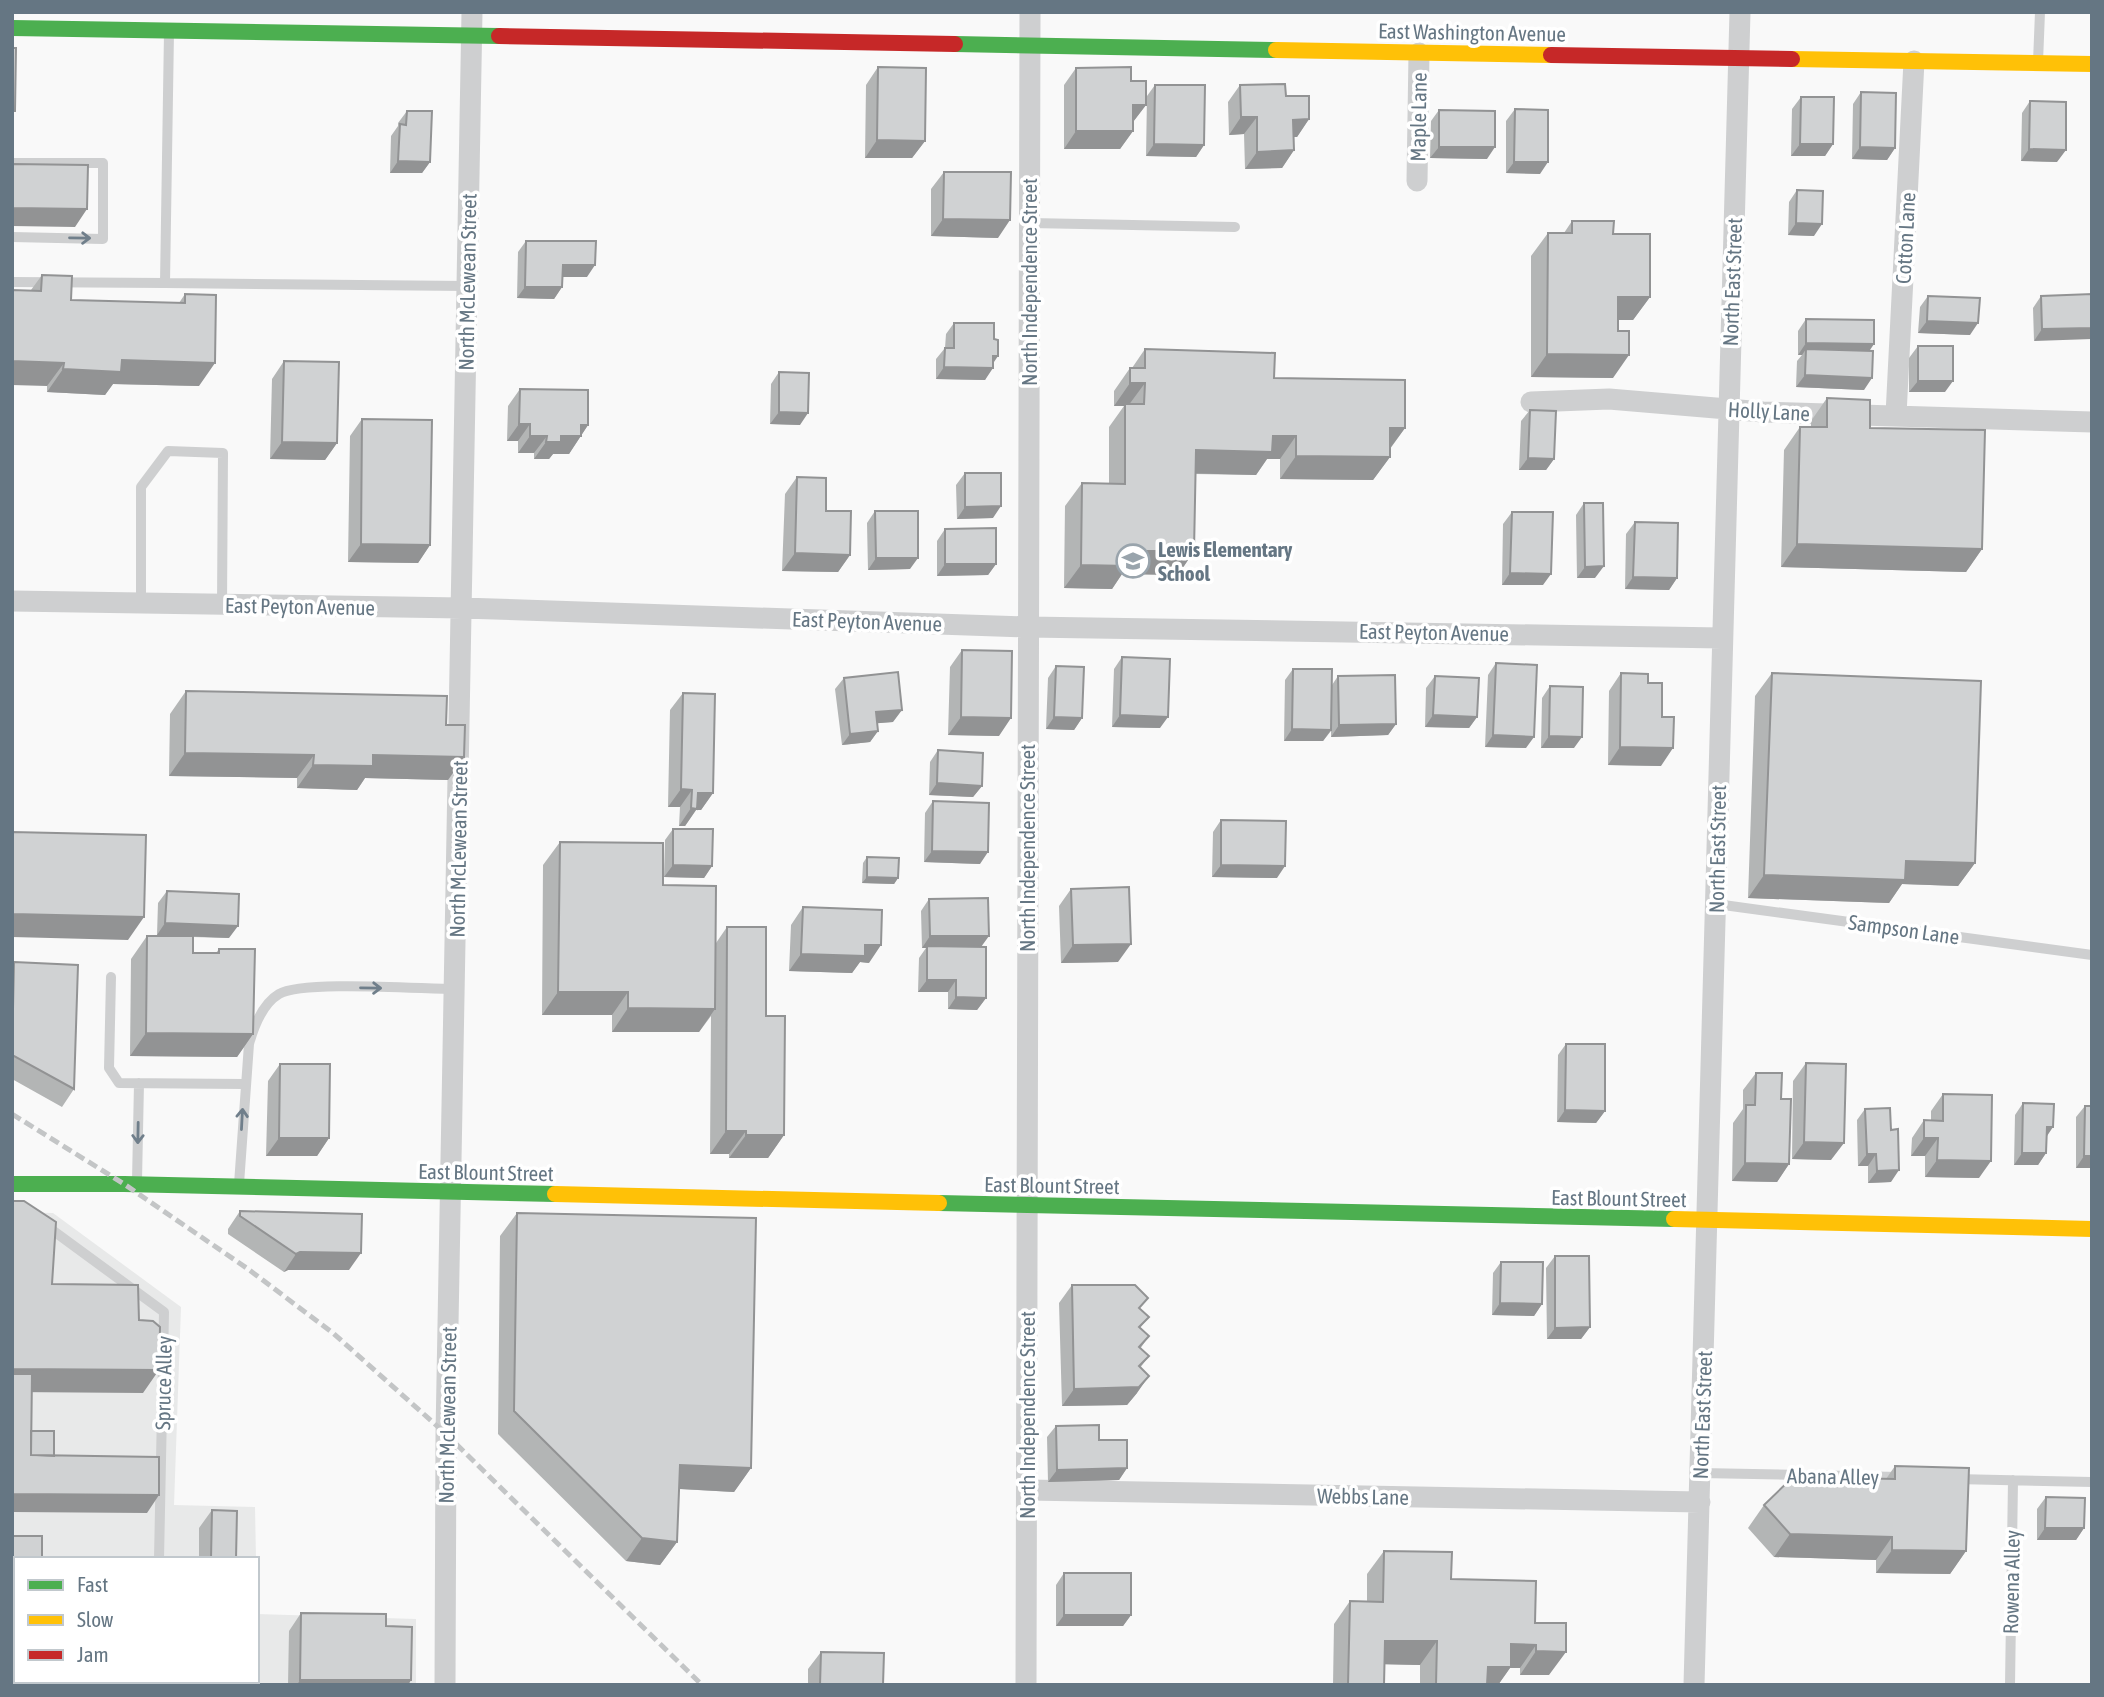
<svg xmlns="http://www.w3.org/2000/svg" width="2104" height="1697" viewBox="0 0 2104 1697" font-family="'Asap Condensed',sans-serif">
<rect width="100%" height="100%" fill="#f9f9f9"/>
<path fill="#e8e9e9" d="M12,1212L53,1213L181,1307L174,1505L255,1507L256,1559H16V1681H257V1614L416,1619V1685H12Z"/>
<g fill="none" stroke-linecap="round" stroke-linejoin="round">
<path stroke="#cecfd0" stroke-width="10" d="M2038,62L2040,12
M12,163H103V239L12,237
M1030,223L1235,227
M12,282L165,283L169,32
M165,283L467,286
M141,603V487L168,451L223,453L222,605
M1716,904L2092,955
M111,977L109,1068L119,1083L244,1084
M137,1181L139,1083
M239,1184L249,1044C254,1026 262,1004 279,994C302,980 422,989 455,989
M44,1224L164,1312L159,1559
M1700,1473L1900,1477
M1955,1479L2092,1482
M156,1685V1681
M2010,1685L2013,1480"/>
<path stroke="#cecfd0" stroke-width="21" d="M1417,181L1419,53
M1531,402L1609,399L1763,412L2092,422
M1896,415L1914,61
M12,601L462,608L1028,627L1722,638
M1027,1490L1700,1502
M445,1685L446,1434L472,12
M1026,1685L1030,12
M1694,1685L1740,12"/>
<path stroke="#4caf50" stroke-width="16" d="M12,28L499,36
M955,44L1276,50
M12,1184H124L555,1194
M939,1203L1674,1219"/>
<path stroke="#ffc107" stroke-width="16" d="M1276,50L1551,55
M1792,59L2092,64
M555,1194L939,1203
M1674,1219L2092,1229"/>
<path stroke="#c62828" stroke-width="16" d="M499,36L955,44
M1551,55L1792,59"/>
<path stroke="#c3c5c6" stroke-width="5" stroke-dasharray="10 5" stroke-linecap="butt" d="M12,1114L124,1184L248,1269L333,1333L446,1434L702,1685"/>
</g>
<path fill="#b3b5b5" d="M878,67L925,141L912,158H865L866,85Z
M1076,68L1131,81L1146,105L1133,122V131L1120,149H1064V85Z
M1155,85L1204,145L1196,157L1146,156L1147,96Z
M1240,85L1286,96L1309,119L1297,137H1294V150L1282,168L1245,169L1244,134L1229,135L1228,102Z
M1861,92L1895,148L1887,160L1852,159L1853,104Z
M1801,97L1833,144L1825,156H1791L1792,109Z
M2030,101L2057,162L2021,161L2022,113Z
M1515,109L1540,174L1506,173V121Z
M1439,110L1487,159L1430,158L1431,121Z
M407,111L430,162L422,173H390L391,136L398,126V123Z
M944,172L998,238L931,236V189Z
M1797,190L1814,236L1788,235L1789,202Z
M1572,221L1613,234L1650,297L1633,320H1618L1613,378L1531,377V256L1548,233H1564Z
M526,241L587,277H563L562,287L554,299L517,298L518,252Z
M42,275L71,300L179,303L185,294L199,386L113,384L105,395L47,392V386L31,290Z
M2092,294L2034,341L2033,308L2041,296Z
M1928,296L1970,335L1918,333L1920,307Z
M1806,319L1869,351L1864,390L1796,387L1797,361L1802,355H1798V331Z
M954,323L994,339L993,363L985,380L936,379V359L945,348L946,334Z
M1918,346L1945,392H1909V358Z
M1145,349L1274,378L1405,428L1390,449V457L1373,480L1280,479V459H1267L1256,475L1195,474L1194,551L1178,575L1122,574L1112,589L1064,588L1065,506L1082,483H1109V427L1124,406H1114V391L1130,368H1132Z
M284,361L337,443L325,460L270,459L272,379Z
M779,372L800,425L770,424L771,384Z
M520,389L588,425L569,454H553L549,459H534V453H518V441H507L508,406Z
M1827,398L1870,428L1982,549L1966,572L1781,567L1784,450L1800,427H1811V421Z
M1530,410L1554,459L1546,470H1519L1521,421Z
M362,419L430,545L418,563L348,562L350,436Z
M965,473L993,518L957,519L956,485Z
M797,477L826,511L850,555L838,572L782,571L785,494Z
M1584,503L1595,578H1577L1576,515Z
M875,511L910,569L868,570L867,523Z
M1512,512L1543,585H1502L1503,524Z
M1635,522L1677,578L1669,590L1625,589L1626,534Z
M945,529L996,564L988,575L937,576V541Z
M962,650L999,736L948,735L950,667Z
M1122,657L1160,728L1112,727L1114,669Z
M1496,663L1526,748L1485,747L1488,675Z
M1056,666L1082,718L1074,730L1046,729L1048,678Z
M1293,669L1332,685L1338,676L1396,724L1388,735L1331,737V731L1323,741H1284L1285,680Z
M1621,673L1648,683L1662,717L1661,766L1608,765L1609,691Z
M1772,673L1975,863L1958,886L1902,884L1889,903L1748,898L1755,696Z
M1435,676L1477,717L1469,728L1425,727L1426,688Z
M844,678L893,722L877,723L878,731L870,742L842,745L835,689Z
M1550,686L1574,748H1541L1542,698Z
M186,691L446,725L464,757L448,780L365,778L357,790L297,788V778L169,776L170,714Z
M683,693L713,793L701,810H696L685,826H679L680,807H668L670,710Z
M938,750L982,786L973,797L929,795L930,762Z
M933,801L980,864L924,862L925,813Z
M1221,820L1277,878L1212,877L1213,832Z
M673,829L712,866L704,878L664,877L665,840Z
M560,842L663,885L716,943L727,927L766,1016L784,1135L768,1158H729V1154H710L711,1016L699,1032H612V1015H542L543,865Z
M867,857L898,878L894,884L862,883L863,863Z
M1071,889L1118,962L1061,963L1059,906Z
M167,891L229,938L193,937V953H216L219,949L253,1034L237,1057L130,1056L131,959L147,936L157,935L158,903Z
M929,899L981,947L986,998L977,1010L948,1009V992H918L919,958L926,948H922L921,911Z
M803,907L869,963L860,962L852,973L789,971L791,925Z
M14,962L74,1089L62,1107L12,1079V965Z
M1566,1044L1605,1111L1596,1123L1557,1122L1558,1055Z
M1806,1063L1831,1160L1792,1159L1793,1081Z
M280,1064L329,1138L317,1156H266L268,1081Z
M1756,1073L1789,1164L1777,1182L1732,1181L1733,1123L1743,1109V1090Z
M1943,1094L1979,1178L1925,1177V1156H1911L1912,1138L1924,1120H1931V1111Z
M2023,1103L2047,1137L2046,1153L2038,1165H2014L2015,1115Z
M2085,1106H2092V1168H2076V1117Z
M1865,1109L1891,1182L1868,1183V1166H1858L1857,1120Z
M240,1211L349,1270H288L284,1272L228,1234V1229Z
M517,1213L751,1468L734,1492L679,1489L677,1542L660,1565L626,1561L498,1434L500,1236Z
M1555,1256L1590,1327L1581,1339H1547L1546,1268Z
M1501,1262L1542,1304L1534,1316L1492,1315L1493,1273Z
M1072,1285L1140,1309L1149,1317L1140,1328L1149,1336L1140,1349L1149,1356L1140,1368L1137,1393L1127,1405L1062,1406L1059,1303Z
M1056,1426L1099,1440L1127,1468L1119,1480L1048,1482L1047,1437Z
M1895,1466L1966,1551L1950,1574L1876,1573V1560L1774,1557L1748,1528L1764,1505L1886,1479Z
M2046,1497L2084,1528L2076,1540H2037V1509Z
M212,1510L236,1559H199V1528Z
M1384,1551L1451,1579L1535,1623L1549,1675H1520V1668H1510L1498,1685H1420V1665L1385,1664L1384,1685H1333L1334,1624L1350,1601L1367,1602V1574Z
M1064,1573L1131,1615L1123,1626H1056V1585Z
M301,1613L386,1626L411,1680L408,1685H288L289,1631Z
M821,1652L883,1685H808V1669Z
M166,1681H235V1685H166Z"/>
<path fill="#929394" d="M1133,105H1146L1133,122H1120Z
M1241,117H1257L1244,134L1229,135Z
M1309,119L1297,137H1281L1293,120Z
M1076,131H1133L1120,149H1064Z
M877,140L925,141L912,158H865Z
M1154,144L1204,145L1196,157L1146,156Z
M1800,144H1833L1825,156H1791Z
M1439,147H1495L1487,159L1430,158Z
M1860,147L1895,148L1887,160L1852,159Z
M2029,149L2066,150L2057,162L2021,161Z
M1294,150L1282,168L1245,169L1257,152Z
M398,161L430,162L422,173H390Z
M1514,162H1548L1540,174L1506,173Z
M12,208L87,209L75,227L12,226Z
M943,219L1010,220L998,238L931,236Z
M1796,223L1822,224L1814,236L1788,235Z
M563,265H595L587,277H555Z
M525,287H562L554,299L517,298Z
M1618,297H1650L1633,320H1602Z
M1927,321L1978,323L1970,335L1918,333Z
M2092,328V339L2034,341L2042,329Z
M1806,343L1874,344L1866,356L1806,349L1802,355H1798Z
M1547,354L1629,355L1613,378L1531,377Z
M993,356H998L990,368H993L985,380L936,379L944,367Z
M122,360L215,363L199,386L113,384L105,395L47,392L63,369Z
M12,361L64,363L47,386L12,385Z
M1805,375L1872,378L1864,390L1796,387Z
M1918,381H1953L1945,392H1909Z
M1130,383H1145L1128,406L1125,404L1124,406H1114Z
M779,412L808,413L800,425L770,424Z
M519,424H530L518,441H507Z
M581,425H588L569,454H553L549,459H534L546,442L561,436Z
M1390,428H1405L1388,451Z
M530,436H547L534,453H518Z
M1273,436H1296L1280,459H1267L1256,475L1180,473L1196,450Z
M282,442L337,443L325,460L270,459Z
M1296,456L1390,457L1373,480L1280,479Z
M1528,458L1554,459L1546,470H1519Z
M1001,506L993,518L957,519L965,507Z
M361,544L430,545L418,563L348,562Z
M1797,544L1982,549L1966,572L1781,567Z
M1128,551H1194L1178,575L1122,574L1112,589L1064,588L1081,565Z
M795,553L850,555L838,572L782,571Z
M876,558H918L910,569L868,570Z
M945,564H996L988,575L937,576Z
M1604,566L1595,578H1577L1585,567Z
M1510,573L1551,574L1543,585H1502Z
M1633,577L1677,578L1669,590L1625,589Z
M902,710L893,722L868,724L876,712Z
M1120,715L1168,717L1160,728L1112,727Z
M1433,715L1477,717L1469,728L1425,727Z
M961,717L1011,718L999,736L948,735Z
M1054,717L1082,718L1074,730L1046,729Z
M1396,724L1388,735L1331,737L1339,725Z
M1292,729L1331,730L1323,741H1284Z
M878,731L870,742L842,745L850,734Z
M1493,735L1534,737L1526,748L1485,747Z
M1549,736L1582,737L1574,748H1541Z
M1620,747L1673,748L1661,766L1608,765Z
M185,753L314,755L297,778L169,776Z
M373,755L464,757L448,780L365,778L357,790L297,788L313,765Z
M937,783L982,786L973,797L929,795Z
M681,789L692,790L680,807H668Z
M698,793H713L701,810H696L685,826H679L691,808Z
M932,851L988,852L980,864L924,862Z
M1906,861L1975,863L1958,886L1902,884L1889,903L1748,898L1764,875Z
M673,865L712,866L704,878L664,877Z
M1221,865L1285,866L1277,878L1212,877Z
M867,877L898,878L894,884L862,883Z
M12,914L144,917L128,940L12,937Z
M165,923L238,926L229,938L157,935Z
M930,936H989L981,947L927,946L926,948H922Z
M1131,944L1118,962L1061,963L1073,945Z
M865,945H881L869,963L860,962L852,973L789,971L801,954Z
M927,980H956L948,992H918Z
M558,992H628L612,1015H542Z
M956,997L986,998L977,1010L948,1009Z
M628,1008L715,1009L699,1032H612Z
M146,1033L253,1034L237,1057L130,1056Z
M1565,1110L1605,1111L1596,1123L1557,1122Z
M2047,1127H2053L2045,1139Z
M726,1131H746L729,1154H710Z
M746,1135H784L768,1158H729Z
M279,1138H329L317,1156H266Z
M1924,1138H1938L1925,1156H1911Z
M1804,1142L1844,1143L1831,1160L1792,1159Z
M2022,1153H2046L2038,1165H2014Z
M1867,1154H1876L1868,1166H1858Z
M2084,1156H2092V1168H2076Z
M1937,1160L1991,1161L1979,1178L1925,1177Z
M1745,1163L1789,1164L1777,1182L1732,1181Z
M1899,1170L1891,1182L1868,1183L1877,1171Z
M300,1252L361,1253L349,1270H288L284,1272L296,1254Z
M1500,1303L1542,1304L1534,1316L1492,1315Z
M1590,1327L1581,1339H1547L1555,1328Z
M12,1369L159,1370L143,1393L12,1392Z
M1149,1376L1137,1393L1127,1405L1062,1406L1074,1389Z
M680,1465L751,1468L734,1492L664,1488Z
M1127,1468L1119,1480L1048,1482L1057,1470Z
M12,1494L159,1495L147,1513L12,1512Z
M2045,1528H2084L2076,1540H2037Z
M1790,1534L1892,1537L1876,1560L1774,1557Z
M642,1538L677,1542L660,1565L626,1561Z
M1892,1550L1966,1551L1950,1574L1876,1573Z
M12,1560H16V1578H12Z
M1064,1615H1131L1123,1626H1056Z
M1385,1641H1437L1420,1665L1369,1664Z
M1511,1644L1536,1645L1520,1668H1510L1498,1685H1475L1488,1667Z
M1536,1651L1566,1652L1549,1675H1520Z
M300,1680H411L408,1685H297Z"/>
<path fill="#d0d2d3" stroke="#929394" stroke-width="2" d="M12,48H16L15,111H12Z
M878,67L926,68L925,141L877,140Z
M1131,67V81H1146V105H1133V131H1076V68Z
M1285,84L1286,96H1309V119L1293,120L1294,150L1257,152V117H1241L1240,85Z
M1155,85H1205L1204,145L1154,144Z
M1861,92L1896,93L1895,148L1860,147Z
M1801,97H1834L1833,144H1800Z
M2030,101L2066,102V150L2029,149Z
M1515,109L1548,110V162H1514Z
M1439,110L1495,111V147H1439Z
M407,111H432L430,162L398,161L400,124L406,125Z
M12,164L88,165L87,209L12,208Z
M944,172H1011L1010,220L943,219Z
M1797,190L1823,191L1822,224L1796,223Z
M1572,221H1614L1613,234H1650V297H1618V331H1629V355L1547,354L1548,233H1572Z
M526,241H596L595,265H563L562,287H525Z
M42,275L72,276L71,300L185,303V294L216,295L215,363L122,360L121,372L63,369L64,363L12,361V290L41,291Z
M2092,294V328L2042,329L2041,296Z
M1928,296L1980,298L1978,323L1927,321Z
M1806,319L1874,320V344L1806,343Z
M954,323H994V339L998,340V356H993V368L944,367L945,348H954Z
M1918,346H1953V381H1918Z
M1145,349L1275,353L1274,378L1405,380V428H1390V457L1296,456V436H1273L1272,452L1196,450L1194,551H1128V566L1081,565L1082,483L1125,484V404H1144L1145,383H1130V368H1145Z
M1806,349L1873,351L1872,378L1805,375Z
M284,361L339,362L337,443L282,442Z
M779,372L809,373L808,413L779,412Z
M520,389L588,390V425H581V436H561V442H546L547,436H530V424H519Z
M1827,398L1870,400V428L1985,430L1982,549L1797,544L1800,427H1827Z
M1530,410L1556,411L1554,459L1528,458Z
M362,419L432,420L430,545L361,544Z
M965,473H1001V506L965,507Z
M797,477L826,478V511H851L850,555L795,553Z
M1584,503H1603L1604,566L1585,567Z
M875,511H918V558H876Z
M1512,512H1553L1551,574L1510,573Z
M1635,522L1678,523L1677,578L1633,577Z
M996,528V564H945V529Z
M962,650L1012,651L1011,718L961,717Z
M1122,657L1170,659L1168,717L1120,715Z
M1496,663L1537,665L1534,737L1493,735Z
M1056,666L1084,667L1082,718L1054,717Z
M1293,669H1332L1331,730L1292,729Z
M898,672L902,710L876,712L878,731L850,734L844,678Z
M1621,673L1648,674V683H1662V717H1674L1673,748L1620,747Z
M1772,673L1981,681L1975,863L1906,861L1905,880L1764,875Z
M1395,675L1396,724L1339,725L1338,676Z
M1435,676L1479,678L1477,717L1433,715Z
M1550,686L1583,687L1582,737L1549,736Z
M186,691L447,696L446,725H465L464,757L373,755V766L313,765L314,755L185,753Z
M683,693L715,694L713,793H698L697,809L691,808L692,790L681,789Z
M938,750L983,753L982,786L937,783Z
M933,801L989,803L988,852L932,851Z
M1221,820L1286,821L1285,866L1221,865Z
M673,829H713L712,866L673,865Z
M12,832L146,835L144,917L12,914Z
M560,842L663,843V885L716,886L715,1009L628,1008V992H558Z
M867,857L899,858L898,878L867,877Z
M1129,887L1131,944L1073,945L1071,889Z
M167,891L239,894L238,926L165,923Z
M988,898L989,936H930L929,899Z
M803,907L882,910L881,945H865V956L801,954Z
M727,927H766V1016H785L784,1135H746V1131H726Z
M147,936H193V953H219V949H255L253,1034L146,1033Z
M927,946L986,947V998L956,997V980H927Z
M14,962L78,965L74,1089L12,1055Z
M1566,1044H1605V1111L1565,1110Z
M1806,1063L1846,1064L1844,1143L1804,1142Z
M280,1064H330L329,1138H279Z
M1756,1073H1782L1781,1099H1791L1789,1164L1745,1163L1746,1105H1755Z
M1943,1094L1992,1095L1991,1161L1937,1160L1938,1138H1924V1120L1943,1121Z
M2023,1103L2054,1104L2053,1127H2047L2046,1153H2022Z
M2085,1106H2092V1156H2084Z
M1890,1108L1891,1130L1898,1129L1899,1170L1877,1171L1876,1154H1867L1865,1109Z
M12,1201H24L56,1222L52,1284L138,1285L139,1320L153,1321L160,1327L159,1370L12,1369Z
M240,1211L362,1214L361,1253L300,1252L296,1254L240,1216Z
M517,1213L756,1218L751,1468L680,1465L677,1542L642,1538L514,1411Z
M1555,1256H1589L1590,1327L1555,1328Z
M1501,1262H1543L1542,1304L1500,1303Z
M1072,1285H1135L1148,1298L1139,1308L1149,1317L1139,1327L1149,1336L1139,1347L1149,1356L1139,1366L1149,1376L1139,1387L1074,1389Z
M12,1374H32L31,1455L159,1457V1495L12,1494Z
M1099,1425V1440H1127V1468L1057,1470L1056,1426Z
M31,1431H54V1456L31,1455Z
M1895,1466L1969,1468L1966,1551L1892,1550V1537L1790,1534L1764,1505L1793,1477L1895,1479Z
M2046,1497L2085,1498L2084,1528H2045Z
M212,1510L237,1511L236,1559H211Z
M12,1536H42V1559H16V1560H12Z
M1384,1551L1452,1552L1451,1579L1536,1581L1535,1623H1566V1652L1536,1651V1645L1511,1644V1667H1488L1487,1685H1436L1437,1641H1385L1384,1685H1348L1350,1601L1383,1602Z
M1064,1573H1131V1615H1064Z
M301,1613L386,1614V1626L412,1627L411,1680H300Z
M821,1652L884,1653L883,1685H820Z
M178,1681H235V1685H178Z"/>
<defs><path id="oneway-shaft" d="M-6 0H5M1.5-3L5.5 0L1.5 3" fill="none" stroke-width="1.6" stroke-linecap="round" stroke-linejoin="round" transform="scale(1.75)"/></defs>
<g stroke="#707f8b">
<use href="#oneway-shaft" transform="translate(80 238) rotate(1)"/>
<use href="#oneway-shaft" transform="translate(371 988) rotate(1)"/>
<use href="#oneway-shaft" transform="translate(242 1119) rotate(-87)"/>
<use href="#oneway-shaft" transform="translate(138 1133) rotate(91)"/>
</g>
<defs>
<symbol id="school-ring" viewBox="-11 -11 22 22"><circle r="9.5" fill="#fff" stroke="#99a4ac" stroke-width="1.5"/><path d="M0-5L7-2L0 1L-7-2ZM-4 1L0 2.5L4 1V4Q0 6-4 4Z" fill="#99a4ac"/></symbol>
</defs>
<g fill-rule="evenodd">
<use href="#school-ring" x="1114" y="542" width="38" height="38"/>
</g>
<g text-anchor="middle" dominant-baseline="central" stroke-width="7" stroke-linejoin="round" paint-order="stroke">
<g font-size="21" fill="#657683" stroke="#fff">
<text transform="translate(1472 32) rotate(1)">East Washington Avenue</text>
<text transform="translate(1418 117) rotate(-89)">Maple Lane</text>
<text transform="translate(1905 238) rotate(-87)">Cotton Lane</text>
<text transform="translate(467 282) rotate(-89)">North McLewean Street</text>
<text transform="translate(1029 282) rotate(-90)">North Independence Street</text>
<text transform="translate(1732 282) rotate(-88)">North East Street</text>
<text transform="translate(1769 411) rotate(3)">Holly Lane</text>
<text transform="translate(300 606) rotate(1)">East Peyton Avenue</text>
<text transform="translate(867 621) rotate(2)">East Peyton Avenue</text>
<text transform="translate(1434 632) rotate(1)">East Peyton Avenue</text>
<text transform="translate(1027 848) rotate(-90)">North Independence Street</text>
<text transform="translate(458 849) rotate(-89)">North McLewean Street</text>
<text transform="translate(1717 849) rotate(-89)">North East Street</text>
<text transform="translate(1904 929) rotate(8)">Sampson Lane</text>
<text transform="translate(486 1172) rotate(1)">East Blount Street</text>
<text transform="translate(1052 1185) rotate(1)">East Blount Street</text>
<text transform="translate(1619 1198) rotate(1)">East Blount Street</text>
<text transform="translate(163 1383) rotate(-89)">Spruce Alley</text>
<text transform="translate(447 1415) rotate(-89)">North McLewean Street</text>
<text transform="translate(1027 1415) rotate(-90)">North Independence Street</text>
<text transform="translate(1702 1415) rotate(-88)">North East Street</text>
<text transform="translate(1833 1476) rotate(1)">Abana Alley</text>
<text transform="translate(1363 1496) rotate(1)">Webbs Lane</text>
<text transform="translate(2011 1582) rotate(-89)">Rowena Alley</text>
</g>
<g font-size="21" font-weight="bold" fill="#657683" stroke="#fff" text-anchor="start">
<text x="1158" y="549">Lewis Elementary<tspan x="1158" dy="24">School</tspan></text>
</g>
</g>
<rect width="2104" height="1697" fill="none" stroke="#657683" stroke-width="28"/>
<rect x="14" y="1557" width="245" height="126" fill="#ffffff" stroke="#c1c8cd" stroke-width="2"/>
<rect x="28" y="1580" width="35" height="10" fill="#4caf50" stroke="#c1c8cd" stroke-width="2"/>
<text x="77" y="1592" font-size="21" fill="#657683">Fast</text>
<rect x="28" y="1615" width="35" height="10" fill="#ffc107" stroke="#c1c8cd" stroke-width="2"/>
<text x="77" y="1627" font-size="21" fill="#657683">Slow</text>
<rect x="28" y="1650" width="35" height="10" fill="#c62828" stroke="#c1c8cd" stroke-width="2"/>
<text x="77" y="1662" font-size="21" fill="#657683">Jam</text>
</svg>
